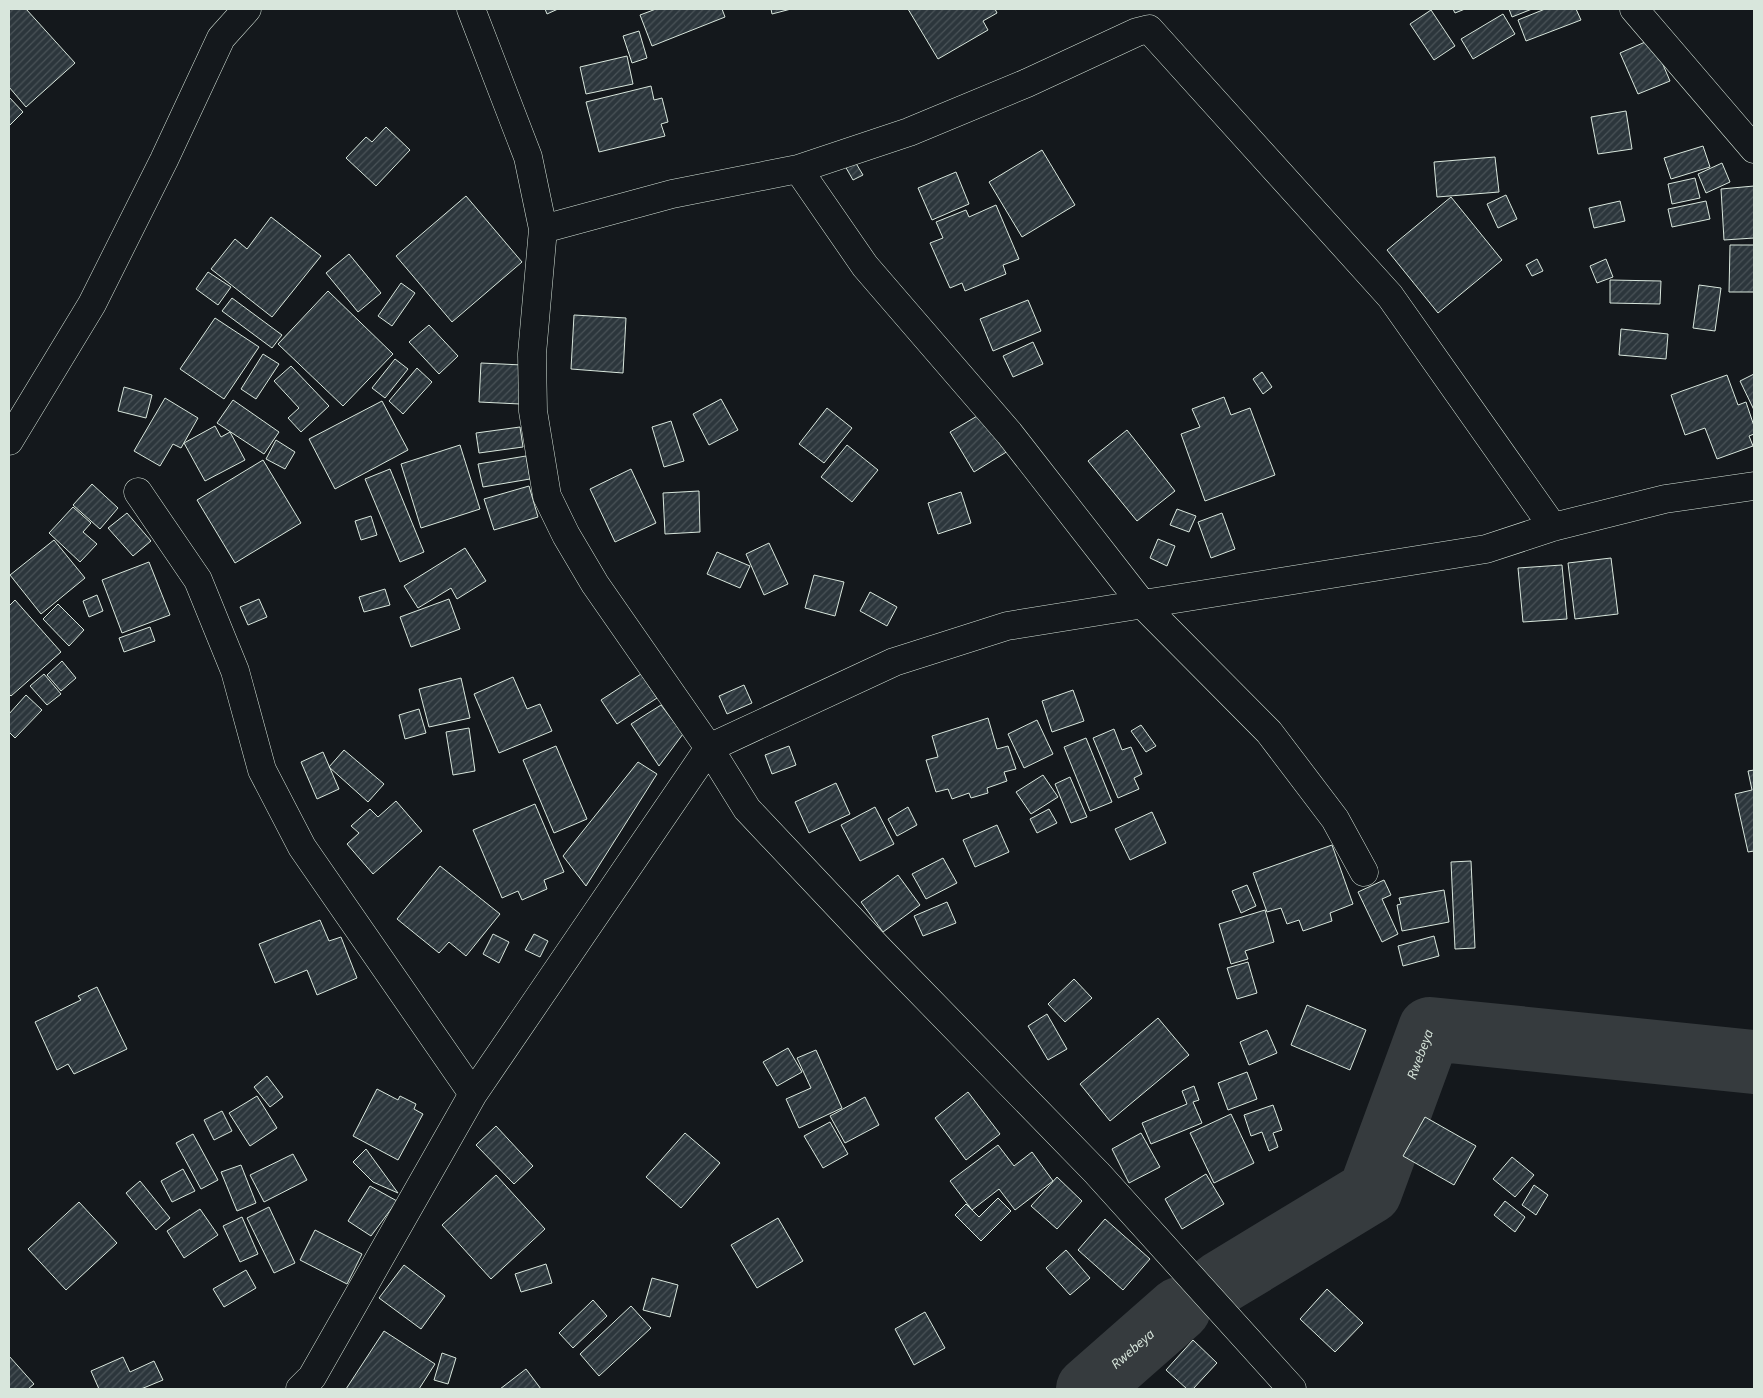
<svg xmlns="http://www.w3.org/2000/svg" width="1763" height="1398" viewBox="0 0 1763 1398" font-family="'Source Sans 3',sans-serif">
<defs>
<pattern id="building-hatch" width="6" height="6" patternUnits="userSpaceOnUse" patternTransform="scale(1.25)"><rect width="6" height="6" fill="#2c363c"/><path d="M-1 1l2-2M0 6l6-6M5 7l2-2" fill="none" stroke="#4a5358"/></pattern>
</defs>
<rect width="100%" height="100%" fill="#14181c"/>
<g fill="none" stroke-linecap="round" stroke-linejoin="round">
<g stroke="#363b3e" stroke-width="64">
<path id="s1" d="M1220,1283L1370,1192L1430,1029L1754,1062"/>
<path id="s2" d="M1088,1389L1179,1309"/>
</g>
</g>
<path fill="url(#building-hatch)" stroke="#d8e6dc" d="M9,9H26L75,63L26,107L9,87Z
M545,9H558L547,14Z
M656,9H722L725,17L652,46L640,15Z
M771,9H791L772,14Z
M908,9H995L997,13L983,21L988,30L938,59Z
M1453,9H1465L1455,13Z
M1509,9H1532L1512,17Z
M1545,9H1576L1581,20L1526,41L1518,20Z
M1431,10L1455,46L1434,60L1410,24Z
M1503,14L1515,34L1473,59L1461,39Z
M639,31L647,58L632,63L623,36Z
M1652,39L1670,81L1638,94L1620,53Z
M627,56L633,84L586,94L580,67Z
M651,86L654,100L662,98L668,122L661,124L665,136L599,152L586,102Z
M9,97L23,112L9,126Z
M1626,111L1632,149L1598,154L1591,117Z
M386,127L410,150L376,186L346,158L366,137L372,142Z
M1703,146L1710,167L1671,179L1664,158Z
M1042,150L1075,205L1022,237L989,182Z
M1495,157L1499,192L1437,197L1434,162Z
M854,160L863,175L853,180L845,166Z
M1722,163L1730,182L1706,193L1698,174Z
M956,172L969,204L932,220L918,188Z
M1695,178L1700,198L1672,204L1668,184Z
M1754,186V238L1724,240L1721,189Z
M1506,195L1517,219L1498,228L1487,204Z
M466,196L522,262L452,322L396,256Z
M1451,197L1502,260L1438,313L1387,250Z
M1620,201L1625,221L1594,228L1589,208Z
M1706,201L1710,219L1672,227L1668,209Z
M996,205L1019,259L1003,265L1006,274L965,291L962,283L950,288L930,243L943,238L936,222L966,210L969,217Z
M271,217L321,256L272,317L211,269L235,239L247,249Z
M1730,245H1754V292H1729Z
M349,254L381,293L358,312L326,273Z
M1537,259L1543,271L1532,276L1526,265Z
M1606,259L1613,277L1597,283L1590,266Z
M208,272L231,287L218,305L196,289Z
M1610,280L1661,281L1660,304L1610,303Z
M401,283L415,293L392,326L378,316Z
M1699,285L1721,288L1715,331L1693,328Z
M328,291L393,354L343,406L278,344Z
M232,298L282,335L272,348L222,311Z
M1028,300L1041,331L993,351L980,319Z
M574,315L626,318L623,373L571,369Z
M215,318L259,347L224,399L180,369Z
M429,325L458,356L439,374L409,342Z
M1621,329L1668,334L1666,359L1619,355Z
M1033,342L1043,364L1013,377L1003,356Z
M263,354L279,364L256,399L241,389Z
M395,359L408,369L385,398L372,388Z
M481,363L522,365L520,404L479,402Z
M291,366L329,406L301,432L288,418L299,408L274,381Z
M417,368L432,382L403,414L389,401Z
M1262,372L1272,387L1263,394L1253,379Z
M1754,374V410L1740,381Z
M1727,375L1738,405L1746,402L1754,426V434L1749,436L1753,446L1717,459L1705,428L1685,435L1671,395Z
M124,387L152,395L146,418L118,411Z
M1224,397L1231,415L1250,408L1275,475L1205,501L1181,434L1200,427L1192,409Z
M165,398L198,418L181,448L173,444L160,466L134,451Z
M721,399L738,430L709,445L693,414Z
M233,400L279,432L264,454L217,423Z
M382,401L408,450L335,489L309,439Z
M827,408L852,428L824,463L799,444Z
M984,412L1008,451L974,472L950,432Z
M671,421L684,461L664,467L652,427Z
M215,426L221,437L230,432L245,460L205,481L184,443Z
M520,427L523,447L479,453L476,433Z
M1127,430L1175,491L1137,521L1088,461Z
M276,440L295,452L285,469L266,459Z
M460,445L480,509L421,528L401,464Z
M847,445L878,470L852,502L821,477Z
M526,456L530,479L483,487L478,464Z
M263,460L301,523L235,563L197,500Z
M390,469L424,552L400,562L365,479Z
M631,469L656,523L615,542L590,489Z
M92,484L118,508L100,529L73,505Z
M529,486L538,517L494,530L484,499Z
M699,491L700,532L665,534L663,493Z
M961,492L971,523L938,534L928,503Z
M73,507L91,523L83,532L97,544L80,562L49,533Z
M1177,509L1196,516L1189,532L1170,525Z
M127,513L151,541L133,556L108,528Z
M1222,513L1235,549L1211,558L1198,522Z
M371,516L377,535L361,540L355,521Z
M1158,539L1175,546L1167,566L1150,558Z
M54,540L85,578L41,614L10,575Z
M769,543L788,584L764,595L746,554Z
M465,548L486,581L457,599L451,588L418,608L404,586Z
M717,552L750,566L740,588L707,574Z
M1611,558L1618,614L1575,619L1568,563Z
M149,562L170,615L122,633L102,580Z
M1562,565L1567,619L1523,622L1518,568Z
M814,575L844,582L835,616L805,608Z
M385,589L390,605L364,612L359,597Z
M870,592L897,607L887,626L860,611Z
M97,595L103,611L89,617L83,601Z
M259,599L267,617L248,625L240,607Z
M449,599L460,629L411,647L400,617Z
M15,600L61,652L11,696L9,694V606Z
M58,604L84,630L69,646L43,619Z
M150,627L155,641L124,652L119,638Z
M62,661L76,678L61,691L47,675Z
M44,674L61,694L47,705L30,686Z
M641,674L657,698L617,724L601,700Z
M513,677L527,709L540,704L552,731L499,753L474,694Z
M461,678L470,718L429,727L419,689Z
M744,685L752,703L727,714L719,696Z
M1073,690L1084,721L1052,732L1042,701Z
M26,695L42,710L15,738L9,732V714Z
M661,705L683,734L659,766L631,724Z
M419,709L426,733L405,739L399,715Z
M988,718L997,749L1008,746L1016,769L1004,772L1007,781L987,788L988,793L971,798L969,793L952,799L948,789L936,792L926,760L938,757L932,736Z
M1037,720L1053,754L1024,768L1008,734Z
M1141,725L1156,746L1146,752L1131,731Z
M469,728L475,771L453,775L446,732Z
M1114,729L1122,750L1131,747L1142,774L1134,778L1139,789L1118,798L1093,738Z
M1086,738L1112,802L1090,811L1064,747Z
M556,746L587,819L554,833L523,760Z
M789,746L796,765L772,774L765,755Z
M344,750L384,784L368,802L329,767Z
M323,752L339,789L317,799L301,762Z
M638,762L657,774L586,886L563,856Z
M1754,770V851L1748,852L1735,794L1752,790L1748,771Z
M1043,775L1058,797L1031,814L1016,792Z
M1070,777L1087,817L1071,823L1055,784Z
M836,783L850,814L809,833L795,802Z
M396,801L422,831L373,874L347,844L359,833L351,826L370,809L378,817Z
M535,804L564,872L544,880L547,889L522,900L518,891L502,898L473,830Z
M875,807L894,844L860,861L841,825Z
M908,807L917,825L897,836L888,819Z
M1049,809L1057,823L1037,833L1030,819Z
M1152,812L1166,843L1130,860L1115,829Z
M997,825L1009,852L975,867L963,840Z
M1332,845L1353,904L1330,913L1332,921L1303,931L1299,920L1287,924L1281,908L1267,912L1253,873Z
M943,858L957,883L926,899L912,874Z
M1471,861L1475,948L1455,949L1451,862Z
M440,866L500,914L466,956L449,942L439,953L397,919Z
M898,875L920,905L883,932L861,902Z
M1384,880L1391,895L1382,899L1398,934L1382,942L1358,892Z
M1247,885L1256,906L1241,913L1232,891Z
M1444,890L1449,922L1402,931L1397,905L1401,904L1399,898Z
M947,902L956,923L923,936L914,916Z
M1265,910L1274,942L1245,951L1248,959L1231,964L1219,924Z
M320,920L329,941L341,937L357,978L317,995L307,970L275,983L259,944Z
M493,934L509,942L499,963L483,954Z
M534,934L548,941L540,957L525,950Z
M1434,936L1439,956L1403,966L1398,946Z
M1248,962L1257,993L1237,999L1227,968Z
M1074,979L1092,998L1065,1022L1048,1004Z
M97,987L127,1049L74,1074L68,1064L57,1070L35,1022L81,1000L78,996Z
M1307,1005L1366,1030L1350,1070L1291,1045Z
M1047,1014L1067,1049L1048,1060L1028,1026Z
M1158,1018L1189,1055L1110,1121L1080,1084Z
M1267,1030L1277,1053L1249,1065L1240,1042Z
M788,1048L802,1072L777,1086L763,1062Z
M816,1050L842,1108L799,1128L786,1099L811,1088L797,1058Z
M1247,1072L1257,1099L1228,1110L1218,1083Z
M267,1076L283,1097L270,1107L254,1087Z
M1194,1086L1199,1100L1193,1102L1202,1123L1151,1144L1142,1123L1187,1104L1182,1091Z
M377,1089L398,1100L400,1096L416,1104L414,1109L423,1114L398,1160L353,1136Z
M968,1092L1000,1134L966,1160L935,1118Z
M257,1096L277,1128L250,1146L229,1113Z
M865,1097L879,1125L845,1143L830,1116Z
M1273,1105L1282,1130L1273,1133L1278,1147L1269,1151L1262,1132L1251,1136L1244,1115Z
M222,1111L232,1131L214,1140L204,1120Z
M1231,1114L1254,1163L1214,1183L1190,1133Z
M1425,1117L1476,1146L1454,1185L1403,1156Z
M830,1122L848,1154L823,1168L804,1136Z
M496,1126L533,1166L514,1184L476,1145Z
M685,1133L720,1163L681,1208L646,1177Z
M1141,1133L1160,1167L1129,1183L1112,1149Z
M193,1134L218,1180L201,1189L176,1143Z
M998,1145L1014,1166L1032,1152L1053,1181L1015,1210L999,1189L972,1210L950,1181Z
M366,1149L398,1193L373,1182L353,1162Z
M293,1154L307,1180L264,1202L250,1175Z
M1512,1157L1534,1175L1515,1197L1493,1179Z
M241,1165L256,1203L237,1211L221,1172Z
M183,1169L195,1191L172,1202L161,1181Z
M1206,1174L1224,1204L1182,1229L1165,1199Z
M496,1175L545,1229L491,1279L442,1225Z
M1057,1177L1082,1201L1057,1229L1031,1206Z
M140,1181L170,1218L156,1230L126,1193Z
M1534,1185L1548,1195L1536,1215L1522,1205Z
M370,1186L397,1201L371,1236L348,1221Z
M998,1198L1011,1211L981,1241L955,1215L966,1204L979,1217Z
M1505,1201L1525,1217L1515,1232L1494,1215Z
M79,1202L117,1243L66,1290L28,1249Z
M269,1207L295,1263L274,1273L247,1218Z
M200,1209L218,1235L184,1258L167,1231Z
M242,1217L258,1254L240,1262L223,1226Z
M778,1218L803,1261L757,1288L731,1245Z
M1105,1219L1150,1259L1123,1290L1078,1250Z
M315,1230L362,1254L347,1284L300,1260Z
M1066,1250L1090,1278L1070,1295L1046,1268Z
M546,1264L552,1283L521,1292L515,1274Z
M404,1265L445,1296L421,1329L379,1298Z
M246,1270L256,1288L224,1307L213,1289Z
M652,1278L678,1285L670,1317L643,1310Z
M1327,1289L1363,1323L1335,1352L1300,1319Z
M593,1300L607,1316L573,1348L559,1333Z
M631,1306L651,1328L599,1376L580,1354Z
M925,1312L945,1348L914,1365L895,1329Z
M384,1331L435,1364L419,1389H346Z
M1193,1340L1217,1363L1193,1389H1187L1166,1370Z
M442,1353L456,1358L448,1384L434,1380Z
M9,1356L34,1384L28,1389H9Z
M123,1357L130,1372L154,1361L163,1380L141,1389H99L91,1371Z
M526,1369L541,1389H500Z"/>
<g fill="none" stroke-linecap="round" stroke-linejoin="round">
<defs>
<path id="minor" d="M471,9L528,157L543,229L532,354L533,411L547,496L566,535L595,584L709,748L747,809L880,950L1097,1173L1292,1389
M1634,9L1754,149
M798,169L865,266L1009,433L1143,605L1269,732L1335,819L1364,872
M543,229L672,194L798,169L909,132L1027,83L1137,32L1149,29L1390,296L1553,527
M138,492L198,580L235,671L262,770L302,847L473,1094
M300,1389L312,1377L473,1094L709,748L894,662L1007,626L1486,549L1553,527L1665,499L1754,486"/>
<path id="primary" d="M9,441L92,304L164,160L221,38L247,9"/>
</defs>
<use href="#minor" stroke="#d8e6dc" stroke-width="29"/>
<use href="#primary" stroke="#d8e6dc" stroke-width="29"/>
<use href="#minor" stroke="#14181c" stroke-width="28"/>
<use href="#primary" stroke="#14181c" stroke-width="28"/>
</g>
<g text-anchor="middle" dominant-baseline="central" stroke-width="4" stroke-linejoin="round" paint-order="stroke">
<g font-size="14" font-style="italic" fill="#d8e6dc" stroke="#14181c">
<text stroke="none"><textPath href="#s1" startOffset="322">Rwebeya</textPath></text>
<text stroke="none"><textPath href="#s2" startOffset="60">Rwebeya</textPath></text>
</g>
</g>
<rect width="1763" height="1398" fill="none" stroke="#d8e6dc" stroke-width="20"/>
</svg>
